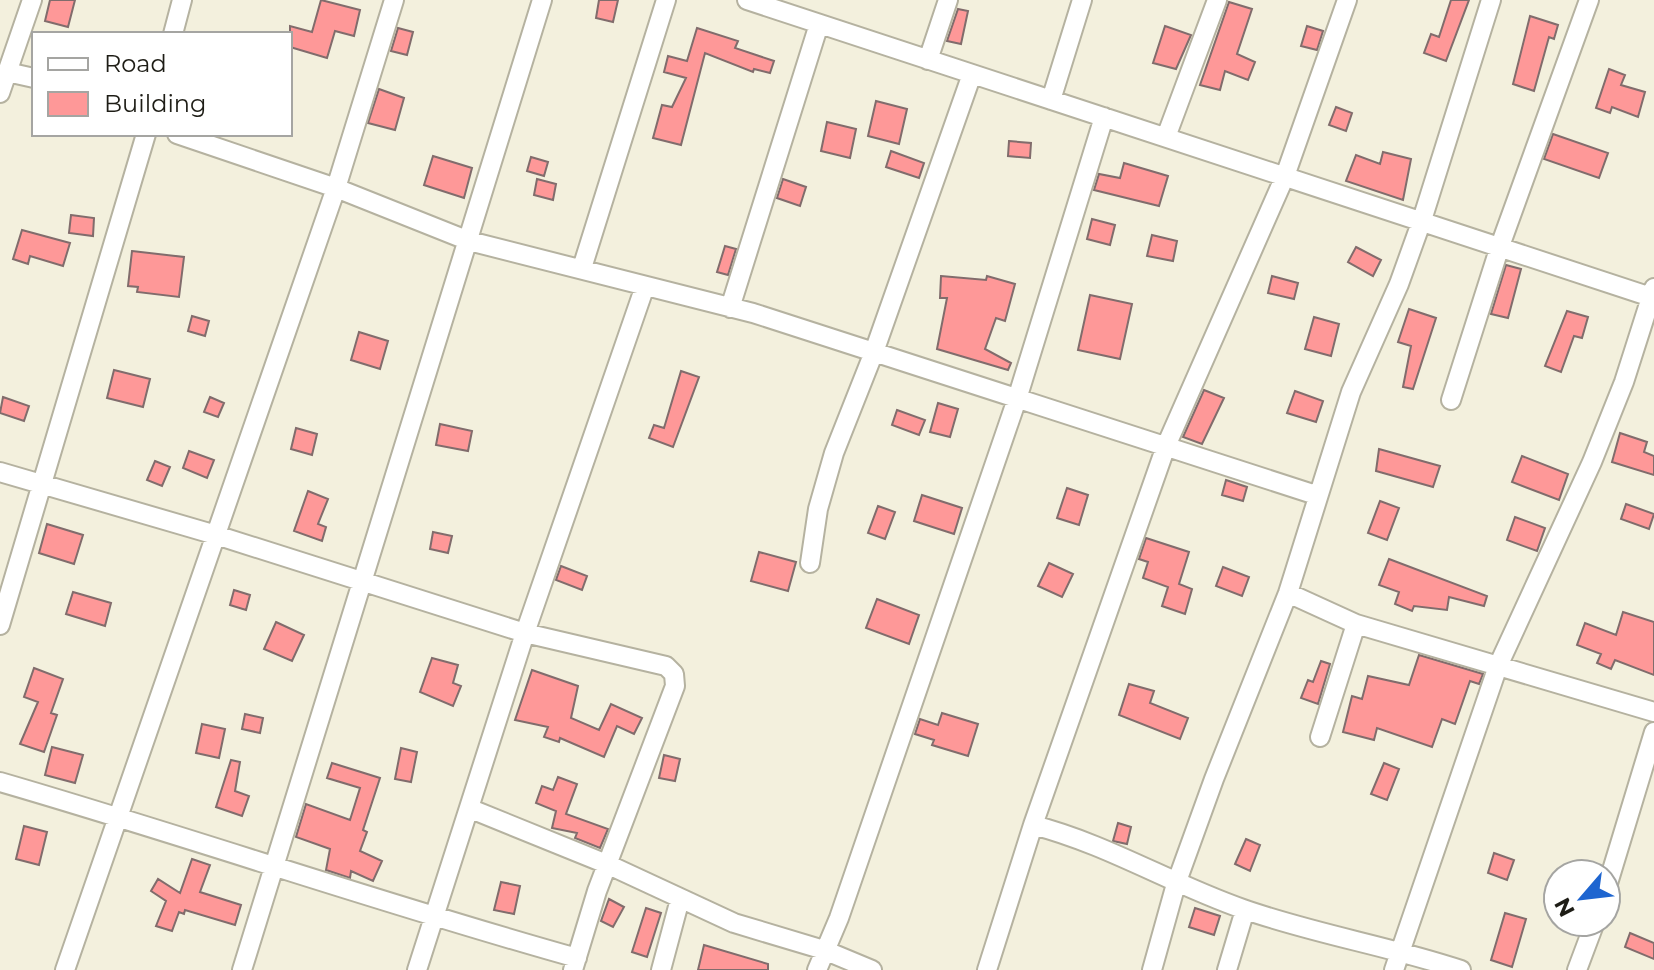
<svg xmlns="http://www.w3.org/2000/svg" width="1654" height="970" viewBox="0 0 1654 970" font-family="Montserrat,sans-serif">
<rect width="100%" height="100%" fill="#f3f0dd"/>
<path fill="#fe9898" stroke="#816c6c" stroke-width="2" d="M50,0H75L68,27L45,21Z
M321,0L360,10L354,36L335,31L327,58L290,47V26L312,32Z
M599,0H618L613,22L596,18Z
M1451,0H1469L1446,61L1424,53L1431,34L1439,37Z
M1229,2L1252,9L1237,54L1255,62L1248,80L1225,71L1220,90L1200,85Z
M958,9L968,11L961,44L947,41Z
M1530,16L1558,25L1554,39L1549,37L1534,91L1513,84Z
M1165,26L1191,35L1176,69L1153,63Z
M1307,26L1323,31L1317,50L1301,46Z
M398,28L413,32L407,55L391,51Z
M697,28L738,41L735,48L774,61L770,73L754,69L753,72L705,53L681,145L653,138L662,105L672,107L686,78L664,72L668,56L687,61Z
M1609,69L1625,75L1621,85L1645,92L1638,117L1612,107L1610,113L1596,108Z
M379,89L404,98L395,130L368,123Z
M876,101L907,109L899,144L868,136Z
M1336,107L1352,113L1346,131L1329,125Z
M827,122L856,129L850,158L821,151Z
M1553,134L1608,153L1599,178L1544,159Z
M1009,141L1031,143L1030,158L1008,156Z
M891,151L924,163L919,178L886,167Z
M1383,152L1411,159L1403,200L1346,181L1356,155L1380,164Z
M433,156L472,168L464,198L424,185Z
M531,157L548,162L544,176L527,171Z
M1124,163L1168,176L1159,206L1094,190L1099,174L1120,178Z
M537,179L556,184L553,200L534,195Z
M783,179L806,187L800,206L777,198Z
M71,215L94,218L93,236L69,233Z
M1092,219L1115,225L1110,245L1087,239Z
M22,230L70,243L63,266L30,256L28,264L13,259Z
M1152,235L1177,241L1173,261L1147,256Z
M725,246L736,249L728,275L717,272Z
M1356,247L1381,260L1373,276L1348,262Z
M132,251L184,257L179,297L137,292L138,287L128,286Z
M1506,265L1521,269L1508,318L1491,314Z
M941,276L986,280L987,276L1015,284L1005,321L996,318L985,349L1011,363L1008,370L937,349L947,298H940Z
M1272,276L1298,283L1294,299L1268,293Z
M1090,295L1132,304L1120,359L1078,350Z
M1409,309L1436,318L1413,389L1403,387L1411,346L1398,342Z
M1567,311L1588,317L1582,338L1574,336L1561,372L1545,366Z
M192,316L209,321L205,336L188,331Z
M1314,317L1339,324L1331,356L1305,349Z
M359,332L388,341L380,369L351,360Z
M114,370L150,379L143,407L107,398Z
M681,371L699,377L673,447L649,438L654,425L664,428Z
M1204,390L1224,398L1202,444L1183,437Z
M1295,391L1323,401L1316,422L1287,413Z
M3,397L29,406L24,421L0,413Z
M210,397L224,403L218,417L204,412Z
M938,403L958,409L950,437L930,432Z
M897,410L925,420L919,435L892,425Z
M440,424L472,431L468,451L436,445Z
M296,428L317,434L312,455L291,449Z
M1620,433L1647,442L1644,452L1654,456V475L1612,462Z
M1379,449L1440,466L1433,487L1376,471Z
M189,451L214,460L207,478L183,468Z
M1522,456L1568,474L1559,500L1512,482Z
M155,461L170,467L162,486L147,480Z
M1226,480L1247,487L1243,501L1222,495Z
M1067,488L1088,495L1079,525L1057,518Z
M308,491L328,499L318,524L326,527L322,541L294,531Z
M922,495L962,508L954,534L914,521Z
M1380,501L1399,508L1387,540L1368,533Z
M1626,504L1654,514L1649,529L1621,519Z
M878,506L895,512L885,539L868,533Z
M1515,517L1545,528L1537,551L1507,540Z
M47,524L83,535L74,564L39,553Z
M433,532L452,536L448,553L430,549Z
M1146,538L1189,552L1179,584L1192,589L1185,614L1162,606L1168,587L1143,578L1148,562L1139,559Z
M759,552L796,562L788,591L751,581Z
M1389,559L1487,596L1484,606L1449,597L1447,610L1414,606L1412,611L1395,604L1399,592L1379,585Z
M1049,563L1073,574L1062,597L1038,586Z
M561,566L587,576L582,590L556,580Z
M1223,567L1249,577L1242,596L1216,586Z
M234,590L250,595L246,610L230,605Z
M73,592L111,603L105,626L66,614Z
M877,599L919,615L909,644L866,628Z
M1623,612L1654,622V675L1615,660L1611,669L1597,663L1601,654L1577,645L1585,623L1616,635Z
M276,622L304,635L292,661L264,649Z
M1419,655L1483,674L1479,684L1470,681L1455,724L1442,719L1432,747L1377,728L1374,740L1343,732L1352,696L1362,699L1368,676L1409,685Z
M432,658L458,665L453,683L461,686L453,706L420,692Z
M1321,661L1330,664L1318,704L1301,698L1308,680L1313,682Z
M34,668L63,679L51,713L57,715L44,752L20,744L38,702L24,697Z
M532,670L578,686L571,718L599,730L611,704L642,718L634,734L617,726L604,757L560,738L559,742L544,737L548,727L515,720Z
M1129,684L1154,691L1150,703L1188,718L1180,739L1119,715Z
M942,713L978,724L968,756L932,745L934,740L915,734L920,719L938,725Z
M245,714L263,718L260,733L242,729Z
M202,724L225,729L219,758L196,753Z
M52,747L83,755L75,783L45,775Z
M401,748L417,752L411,782L395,779Z
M664,755L680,759L675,781L659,778Z
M231,760L240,762L235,791L249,796L242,816L216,807Z
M332,763L380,778L363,830L367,832L360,851L382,861L373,881L351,871L350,878L326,870L330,849L296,837L306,804L350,820L360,788L327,778Z
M1384,763L1399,769L1387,800L1371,794Z
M558,777L577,784L566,814L608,829L600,848L575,838L577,833L552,828L556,811L536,803L542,786L553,790Z
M1118,823L1131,827L1127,844L1113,841Z
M24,826L47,832L39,865L16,859Z
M1246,839L1260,845L1250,871L1235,864Z
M1494,853L1514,860L1507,880L1488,873Z
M192,859L210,865L200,892L241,905L235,925L185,910L184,914L179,912L172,931L156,926L166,901L151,891L158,879L180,893Z
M501,882L520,886L514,914L494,910Z
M609,899L624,907L613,927L601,921Z
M646,908L661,913L647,957L632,952Z
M1195,908L1220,916L1214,935L1189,927Z
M1505,913L1526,919L1512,967L1491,960Z
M1630,933L1654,943V959L1625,947Z
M704,945L768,964V970H698Z"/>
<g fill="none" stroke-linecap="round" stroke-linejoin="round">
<defs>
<path id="street" d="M747,0L1654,298
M173,34L182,0
M928,60L948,0
M7,72L34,78
M0,93L32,0
M1051,100L1082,0
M177,134L336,188L469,241L753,313L1316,495
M1166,137L1217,0
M582,268L666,0
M730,308L819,24
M1451,400L1500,246L1589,0
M0,472L216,535L525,633L666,666L674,674L675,686L597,891L573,970
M810,563L818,509L834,453L874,352L972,74
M1288,593L1356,624L1654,712
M0,625L146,134
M1320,737L1356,624
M0,782C193,838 383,904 577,958
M471,809L609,865L734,923L824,950L872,970
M1033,825C1107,844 1171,884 1243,909C1314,934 1389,946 1461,970
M1606,890L1654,732
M65,970L336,188L394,0
M242,970L542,0
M417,970L525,633L645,286
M661,970L680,899
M817,970L839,918L1017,399L1104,117
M987,970L1033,825L1166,446L1285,176L1347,0
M1152,970L1176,884L1214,779L1288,593L1351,392L1399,284L1422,220L1491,0
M1227,970L1245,910
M1394,970L1498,666L1592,462L1624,382L1654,288
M1577,970L1595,922"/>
</defs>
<use href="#street" stroke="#b5b2a0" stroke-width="22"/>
<use href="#street" stroke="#fff" stroke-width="18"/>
</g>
<rect x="32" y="32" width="260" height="104" fill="#ffffff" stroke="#a5a5a2" stroke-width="2"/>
<rect x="48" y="58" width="40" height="12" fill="#ffffff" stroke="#a5a5a2" stroke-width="2"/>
<text x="104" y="72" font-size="24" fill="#1e1d16">Road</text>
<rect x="48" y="92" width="40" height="24" fill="#fe9898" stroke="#a5a5a2" stroke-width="2"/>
<text x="104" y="112" font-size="24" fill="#1e1d16">Building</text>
<g transform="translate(1582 898) rotate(242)"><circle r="38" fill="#ffffff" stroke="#a5a5a2" stroke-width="2"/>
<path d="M0-6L14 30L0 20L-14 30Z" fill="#1e65d0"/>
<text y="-12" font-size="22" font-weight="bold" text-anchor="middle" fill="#1e1d16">N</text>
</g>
</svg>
